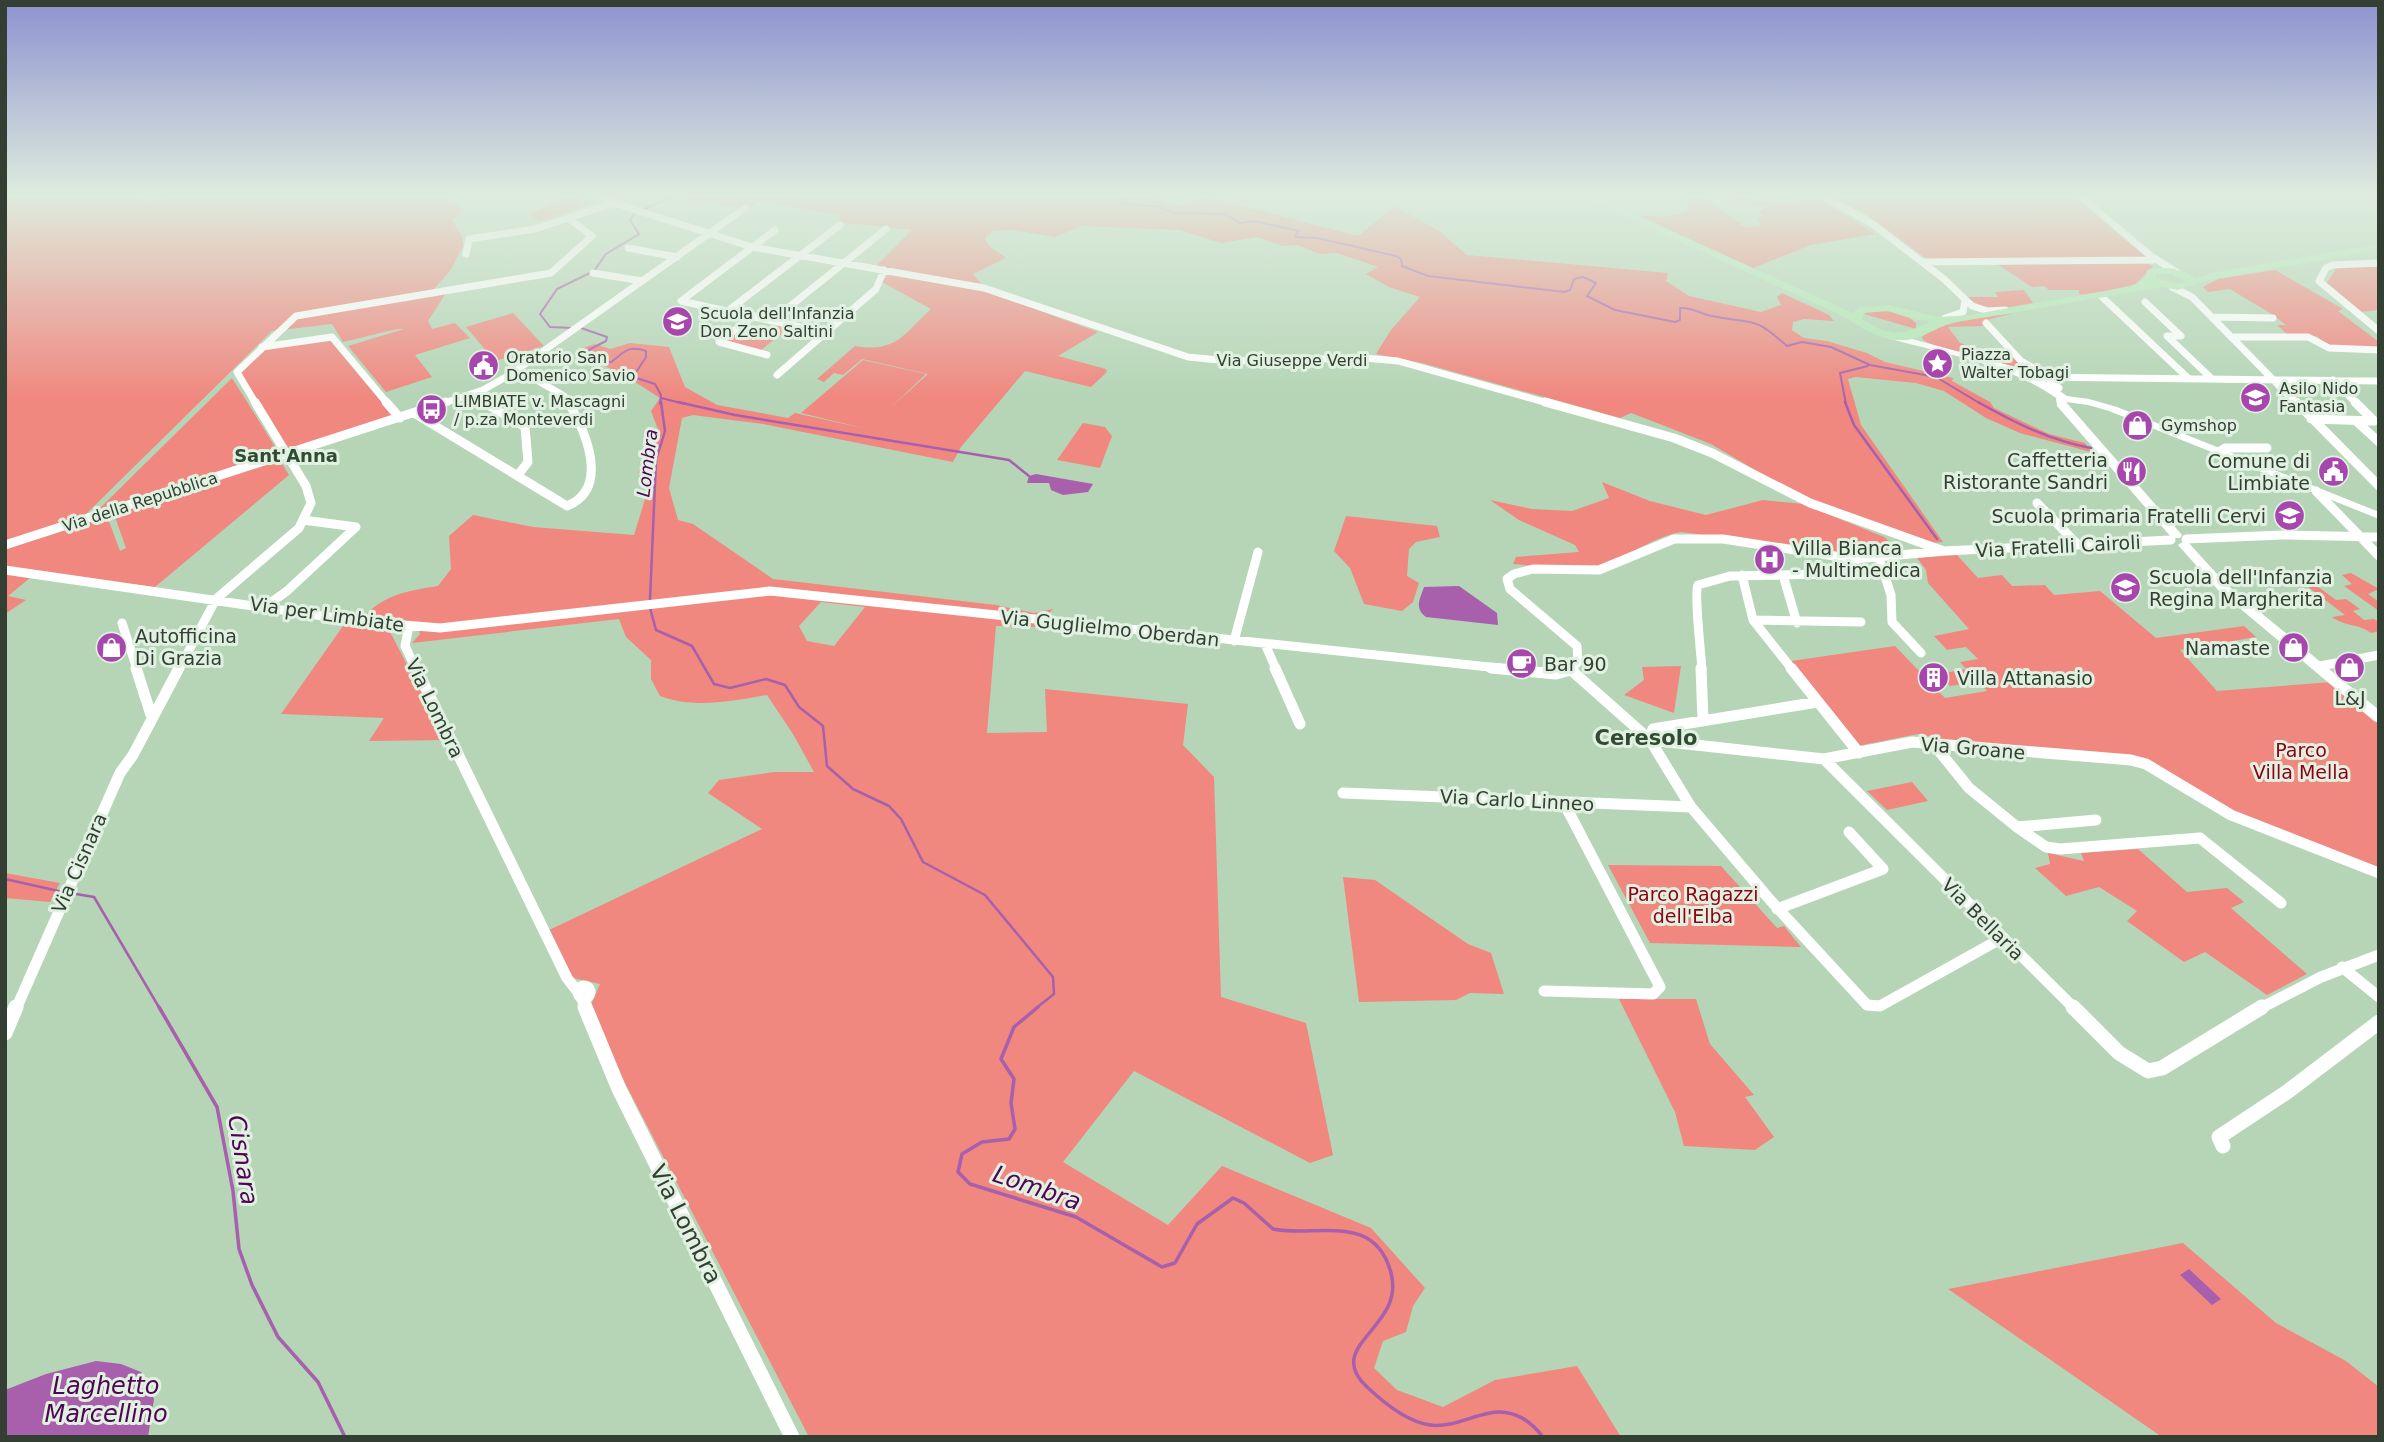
<svg xmlns="http://www.w3.org/2000/svg" width="2384" height="1442" viewBox="0 0 2384 1442" font-family="'DejaVu Sans',sans-serif">
<rect width="100%" height="100%" fill="#b5d5b6"/>
<path fill="#f08880" fill-rule="evenodd" d="M5,195H142V202L185,195H445L464,210L452,220L462,237L463,246L450,271L432,291L405,296V304L406,299L446,293L428,321L432,329L455,323L470,338L415,355L432,377L386,392L348,346L404,329C397,327 356,340 343,342L332,324L272,331L85,515L107,516L120,551L126,548L114,514L280,460L289,475L155,587L36,573L8,596L26,600L5,614Z
M569,195L595,202L541,221L529,215Z
M673,195H1147L1182,206L1203,196L1358,236L1395,206L1439,231L1467,255L1668,273L1666,281L1689,296L1761,312L1781,305L1777,297L1782,293L1829,315L1834,321L1804,319L1793,322L1792,330L1804,338L1827,341L1867,353L1885,362L1953,378L1952,381L1990,402L1994,408L2049,434L2085,443L2091,452L2020,433L1986,418L1944,391L1916,383L1855,377L1848,379L1861,425L1943,542L1929,543L1796,494L1711,444L1631,413L1620,418L1422,363L1376,354L1391,330L1420,297L1389,287L1366,274L1378,267L1337,253L1320,254L1297,245L1283,246L1257,237L1221,243L1180,230L1082,226L1055,237L1013,230L993,231L985,238L989,246L1006,258L973,274L982,285L875,267L912,230L838,222L842,215L759,202L748,209L671,197Z
M1686,195H1712L1704,196L1746,228L1761,226L1758,219L1763,215L1759,211L1766,207L1742,204L1724,195H1745L1755,202L1771,203L1819,199L1875,234L1811,245L1753,268L1638,215L1665,217L1687,212L1689,204Z
M1830,195H2072L2149,260L1927,259L1863,212Z
M2147,263L2153,266L2136,284L2091,295L2079,294V290H2049L2044,286L2032,287L1997,264Z
M2338,266L2379,267V310L2360,312L2326,284Z
M2275,270L2343,309L2338,311L2379,342V347L2330,346L2316,336H2289L2277,325H2286C2267,309 2250,302 2230,289L2208,292L2203,287L2218,279Z
M888,274L985,291L1098,332L1058,356L1106,369L1107,372L1091,387L1025,371L961,447L953,462L763,424L693,415L682,418L669,488L678,520L693,524L773,579L996,605L1034,613L1053,609L1036,627L996,626L987,733L1047,732L1045,689L1188,704L1183,745L1214,777L1221,997L1306,1023L1333,1155L1310,1163L1134,1071L1063,1162L1168,1225L1222,1166L1371,1228L1425,1288L1413,1306L1406,1332L1383,1341L1374,1368L1397,1390L1443,1407L1495,1380L1577,1366L1621,1437H809L588,1012L600,984L573,978L549,930L762,829L708,793L719,780L774,772H814L793,734L767,695C731,701 695,709 660,696L651,679V660L626,637L619,619L412,643L420,634L417,625L364,617C384,594 408,591 438,586L451,569L449,536L473,515L533,527L634,535L653,473H638L659,432L651,411L660,398L621,373L578,355L583,348L595,344L610,349L630,343L669,347L685,387L717,405L788,418L795,413L867,429L801,413L863,360L926,374L889,409L928,374L862,359L843,375L834,373L824,382L817,379L855,346C896,353 903,335 931,309L882,282ZM821,602L865,607L834,646L807,641L799,626Z
M2024,290L2033,303C2011,306 1986,315 1968,297H1998L1995,292Z
M1869,311C1885,311 1903,310 1916,323V329L1864,314Z
M513,313L544,346L495,361L466,327Z
M2014,313L1983,321L1984,326L1948,327L1960,343L2002,357H2012L2032,372L2030,373L1975,355L1943,350L1923,340L1922,337L1936,324Z
M775,324L814,330L804,339L780,335L761,350L728,343L727,340L744,327L766,331Z
M329,339L392,415L389,419L288,449L241,373L265,348Z
M232,378L279,453L97,511Z
M1083,423L1105,427L1112,436L1100,468L1057,460Z
M1602,482L1650,501L1706,515L1763,500L1803,504L1884,537L1890,542V549C1823,560 1748,540 1681,532C1648,538 1623,562 1590,567C1566,571 1537,566 1513,564L1516,557L1579,552L1575,545L1519,520L1490,500L1532,509L1572,511L1609,498Z
M1346,516L1437,526L1440,537L1416,542L1409,549L1407,576L1419,583L1413,602L1402,611L1364,604L1350,568L1334,551Z
M1957,555L1978,578L2002,575L2012,586L2045,585L2054,595L2100,591L2156,638L2244,626L2256,637L2180,650L2217,691L2332,682L2379,722V870L2228,811L2139,759L1966,744L1918,734L1857,746L1791,661L1895,646L1945,698L1987,691L1979,682L1950,686L1939,674L1966,669L1960,662L1978,659L1966,647L1947,650L1934,636L1969,629L1928,583L1926,570L1917,558Z
M2351,573L2379,589L2368,594L2379,602V611L2344,586L2352,584L2342,575Z
M2317,586L2336,600L2346,599L2360,609L2353,611L2364,620L2374,619L2379,622V631L2371,633C2357,623 2346,627 2332,617L2345,615L2308,587Z
M352,622L388,628L446,740L369,741L384,718L281,714L343,626Z
M1681,666L1674,713L1624,695L1644,680L1642,667Z
M1912,782L1928,801L1887,810L1867,791Z
M2138,849L2187,892L2227,888L2244,902L2231,908L2307,974L2267,995L2205,952L2184,962L2127,921L2137,911L2099,887L2066,896L2035,868L2050,864L2048,853L2084,861L2081,853Z
M1608,865L1721,866L1777,928L1784,926L1801,947L1650,943Z
M5,873L60,883L50,902L5,898Z
M1343,877L1375,880L1468,944L1491,953L1504,994L1470,993L1456,1000L1359,1002Z
M1619,999H1696L1710,1044L1754,1095L1745,1097L1774,1137L1755,1150L1684,1146L1675,1112Z
M2183,1243L2276,1323L2346,1361L2379,1387V1437H2162L1948,1289Z"/>
<path fill="#a85fac" d="M1036,474L1093,484L1088,492L1063,495L1051,490L1049,483H1027L1029,476Z
M1459,586L1497,613L1498,625L1426,617C1414,608 1420,599 1424,587Z
M2189,1269L2221,1299L2212,1305L2180,1275Z
M96,1361L121,1364L141,1372L154,1399L148,1437H5V1390L46,1374Z"/>
<g fill="none" stroke-linecap="round" stroke-linejoin="round">
<path stroke="#a85fac" stroke-width="2" d="M1126,195L1119,204L1156,206L1175,213L1225,214L1240,223L1254,221L1299,231L1295,237L1317,238L1396,256L1401,259L1402,266L1428,276L1565,292L1570,290L1574,279L1583,277L1596,283L1587,296L1615,310L1675,322L1680,320V308C1693,307 1700,314 1712,316C1754,325 1751,314 1787,346L1802,342L1831,347L1870,365L1936,377L1981,404
M644,209L676,195
M572,328L550,327L540,314L557,289L594,271L606,254L639,234L630,220L635,213
M581,328L607,337L606,341L583,353L582,357L594,362H611C623,354 627,344 646,351V357L633,377L655,384L661,395L660,404
M661,398L685,404
M1846,404L1840,373L1868,366"/>
<path stroke="#a85fac" stroke-width="2.5" d="M678,402L735,415L1009,460L1029,476
M1845,402L1854,425L1937,539
M1978,402C2015,423 2049,440 2091,448
M650,600L656,460L665,431L661,402
M650,608L656,630L692,646L714,684L730,688L766,679L785,685L799,707L823,726L827,766L853,789L889,806L901,819L923,862L985,895L1053,977L1054,994L1035,1009
M5,879L63,892
M70,893L94,897L160,1009"/>
<path stroke="#a85fac" stroke-width="3.5" d="M159,1007L217,1107L233,1191L239,1249L252,1285L278,1337L318,1382L345,1437
M1038,1007L1014,1027L1001,1059L1014,1079L1011,1103L1015,1129L1009,1139L982,1142L962,1154L958,1172L970,1184L1076,1217L1162,1267L1175,1263L1197,1224L1233,1198L1244,1203L1273,1229C1314,1238 1375,1211 1391,1273C1406,1328 1322,1345 1367,1387C1384,1403 1407,1422 1430,1425C1470,1430 1503,1386 1543,1437"/>
<path stroke="#fff" stroke-width="7" d="M602,195L614,203L752,247L984,288L1188,357L1229,361L1365,358L1398,361L1551,404
M1822,195L1874,225L1944,279L1972,306L1988,311L2005,310
M775,230L681,301L828,333
M628,248L677,257
M466,254L469,239L535,229L614,203
M2151,256L2178,273
M1923,262L2153,260
M2379,263L2333,265L2326,268L2319,281L2379,331
M593,273L642,281
M2172,287L2192,297L2297,404
M2101,296L2188,378
M2145,302L2181,336H2167L2211,378
M729,310L840,225
M754,316L719,342L767,355
M2212,317L2273,318
M1945,318L1963,312L1965,301
M773,320L886,229
M1986,323L2021,361L2043,374
M2232,337H2308L2329,348L2379,350
M262,347L332,337L388,404
M518,369L564,396L569,404
M777,375L876,289L884,270
M2057,376L2050,381L2059,388
M2034,377L2379,381
M2333,380L2357,404
M471,395L486,404
M256,404L237,372L296,316L551,273L592,236L568,218
M441,404L483,390L511,374L745,208"/>
<path stroke="#fff" stroke-width="9" d="M386,402L400,418
M483,402L525,427L528,462L518,475
M1545,402L1674,438L1712,453L1810,503L1944,551
M2296,402L2379,486
M2355,402L2374,421
M414,413L567,506C611,488 585,430 568,402
M2311,419L2374,421
M2356,421L2379,442
M2219,452L2225,448H2267
M2316,491L2379,556
M2037,503L2078,545
M2186,539L2283,535L2379,537
M5,545L446,402
M1879,558L1891,595L1892,622L1921,653
M5,570L357,621L440,628L770,591L1508,669
M1742,575L1753,620L1792,669
M1783,575L1797,623
M266,606L287,591L356,527L303,520
M1753,620L1861,622
M122,623L137,669
M409,626L405,646L416,669
M1234,641L1258,552
M1265,644L1276,669
M2320,666L2379,655
M179,669L216,599L299,528L311,503L306,486L255,402
M1571,669L1578,662L1577,646L1510,589L1507,579L1514,574L1533,569L1599,570L1674,539H1723L1854,559L1944,551L2171,540
M1702,669C1701,655 1694,592 1698,585L1730,576L1885,573"/>
<path stroke="#fff" stroke-width="11" d="M136,668L152,718
M416,668L567,978L577,991
M1275,668L1300,724
M1491,668L1556,674L1571,670
M1701,668L1703,720
M1791,668L1859,753
M1571,670L1573,668
M1571,670L1650,740L1691,807L1771,901L1867,1005L1880,1006L2002,938
M1650,740L1824,759L1912,742L2131,760L2146,764L2231,815L2379,873
M1650,740L1653,729L1818,702
M1935,746L1969,788L2017,827L2096,820
M1824,759L2075,1009
M1343,793L1691,807
M2017,827L2046,847L2060,849L2200,838L2281,903
M1777,909L1883,869L1849,832
M2342,967L2379,997
M578 992a6 6 0 1 1 12 0a6 6 0 1 1-12 0Z
M1544,991L1653,994L1660,987L1564,803
M581,997L586,1009
M16,1009L120,773L133,755L179,668
M2259,1009L2321,977L2379,955"/>
<path stroke="#fff" stroke-width="15" d="M585,1007L619,1089L792,1437
M2073,1007L2119,1053L2148,1071L2162,1068L2262,1007
M5,1033L16,1007
M2223,1146L2219,1137L2287,1092L2379,1022"/>
<path fill="#fff" fill-rule="evenodd" d="M2075,195H2084L2154,254V258H2148Z
M1886,332L2012,366L2044,380L2067,396L2089,399L2117,407L2379,512V519L2109,411L2088,405L2066,402L2182,535L2180,538H2172L2057,406L2056,398C2006,363 1941,353 1883,337L1881,335Z
M2184,541L2188,542L2226,584L2379,710V723L2374,721L2218,590L2178,545Z"/>
<path fill="#b2e8b5" fill-rule="evenodd" d="M1578,195H1590L1853,313L1860,307L1889,305L1939,317L1970,315L2132,286L2146,277L2147,270C2164,266 2181,267 2195,279L2211,273L2379,244V250L2213,279L2177,290L2164,287L1957,322C1938,326 1932,333 1916,338C1890,346 1866,331 1845,317ZM2156,274H2173L2186,282L2177,284L2156,278ZM1888,311L1916,320L1930,321C1903,337 1888,336 1862,319L1864,313Z"/>
</g>
<linearGradient id="sky" x2="0" y2="1"><stop stop-color="#8e92d0"/><stop offset="0.49" stop-color="#deecde"/><stop offset="1" stop-color="#deecde" stop-opacity="0"/></linearGradient>
<rect width="2384" height="397" fill="url(#sky)"/>
<defs>
<symbol id="school-disc" viewBox="-11 -11 22 22"><circle r="9.5" fill="#a746ad" stroke="#e1f1e1"/><path d="M0-5L7-2L0 1L-7-2ZM-4 1L0 2.5L4 1V4Q0 6-4 4Z" fill="#fff"/></symbol>
<symbol id="sight-disc" viewBox="-11 -11 22 22"><circle r="9.5" fill="#a746ad" stroke="#e1f1e1"/><path d="M0-6L1.8-2.2L6-1.7L2.9 1.2L3.7 5.4L0 3.3L-3.7 5.4L-2.9 1.2L-6-1.7L-1.8-2.2Z" fill="#fff"/></symbol>
<symbol id="civic-disc" viewBox="-11 -11 22 22"><circle r="9.5" fill="#a746ad" stroke="#e1f1e1"/><path d="M-.6-6.5H3V-4.5H.6V-3L4-1V1h2V6H-6V1h2V-1L-.6-3ZM-1.2 2.5V6h2.4V2.5Z" fill="#fff"/></symbol>
<symbol id="bus-disc" viewBox="-11 -11 22 22"><circle r="9.5" fill="#a746ad" stroke="#e1f1e1"/><path d="M-5-6H5V4H4V6H2V4H-2V6H-4V4H-5ZM-3.5-4V0h7V-4ZM-3.5 1.2v1.5H-2V1.2ZM2 1.2v1.5H3.5V1.2Z" fill="#fff"/></symbol>
<symbol id="shop-disc" viewBox="-11 -11 22 22"><circle r="9.5" fill="#a746ad" stroke="#e1f1e1"/><path d="M-5-2.5h2.3a2.7 3.5 0 0 1 5.4 0H5L5.5 6h-11ZM-1.5-2.5h3a1.5 2.3 0 0 0-3 0Z" fill="#fff"/></symbol>
<symbol id="restaurant-disc" viewBox="-11 -11 22 22"><circle r="9.5" fill="#a746ad" stroke="#e1f1e1"/><path d="M-5-6h1v4h1v-4h1v4h1v-4h1v5L-1.5 .5V6h-2V.5L-5-1ZM5-6V6H3V1.5H1.5Q1.5-4 5-6Z" fill="#fff"/></symbol>
<symbol id="hospital-disc" viewBox="-11 -11 22 22"><circle r="9.5" fill="#a746ad" stroke="#e1f1e1"/><path d="M-5-5h3v3.5h4V-5h3V5h-3V1.5h-4V5h-3Z" fill="#fff"/></symbol>
<symbol id="cafe-disc" viewBox="-11 -11 22 22"><circle r="9.5" fill="#a746ad" stroke="#e1f1e1"/><path d="M-5.5-4.5H6V0H3Q3 3.5 0 3.5H-2.5Q-5.5 3.5-5.5 0ZM3-3.2v2h1.7v-2ZM-6 4.5H4V6H-6Z" fill="#fff"/></symbol>
<symbol id="building-disc" viewBox="-11 -11 22 22"><circle r="9.5" fill="#a746ad" stroke="#e1f1e1"/><path d="M-4-6H4V6H1V3H-1V6H-4ZM-2.5-4.3h1.7v1.8h-1.7ZM.8-4.3h1.7v1.8H.8ZM-2.5-1h1.7V.8h-1.7ZM.8-1h1.7V.8H.8Z" fill="#fff"/></symbol>
</defs>
<g fill-rule="evenodd">
<use href="#school-disc" x="660" y="304" width="35" height="35"/>
<use href="#sight-disc" x="1920" y="346" width="35" height="35"/>
<use href="#civic-disc" x="466" y="348" width="35" height="35"/>
<use href="#school-disc" x="2238" y="380" width="35" height="35"/>
<use href="#bus-disc" x="414" y="392" width="35" height="35"/>
<use href="#shop-disc" x="2120" y="408" width="35" height="35"/>
<use href="#restaurant-disc" x="2114" y="454" width="35" height="35"/>
<use href="#civic-disc" x="2316" y="454" width="35" height="35"/>
<use href="#school-disc" x="2272" y="498" width="35" height="35"/>
<use href="#hospital-disc" x="1752" y="542" width="35" height="35"/>
<use href="#school-disc" x="2108" y="570" width="35" height="35"/>
<use href="#shop-disc" x="94" y="630" width="35" height="35"/>
<use href="#shop-disc" x="2276" y="630" width="35" height="35"/>
<use href="#cafe-disc" x="1504" y="646" width="35" height="35"/>
<use href="#shop-disc" x="2332" y="650" width="35" height="35"/>
<use href="#building-disc" x="1916" y="660" width="35" height="35"/>
</g>
<g text-anchor="middle" dominant-baseline="central" stroke-width="6" stroke-linejoin="round" paint-order="stroke">
<g font-size="16" fill="#323f32" stroke="#e1f1e1" text-anchor="start">
<text x="700" y="313">Scuola dell'Infanzia<tspan x="700" dy="18">Don Zeno Saltini</tspan></text>
<text x="1961" y="354">Piazza<tspan x="1961" dy="18">Walter Tobagi</tspan></text>
<text x="506" y="357">Oratorio San<tspan x="506" dy="18">Domenico Savio</tspan></text>
<text x="2279" y="388">Asilo Nido<tspan x="2279" dy="18">Fantasia</tspan></text>
<text x="454" y="401">LIMBIATE v. Mascagni<tspan x="454" dy="18">/ p.za Monteverdi</tspan></text>
<text x="2161" y="425">Gymshop</text>
</g>
<g font-size="16" fill="#323f32" stroke="#e1f1e1">
<text x="1292" y="360">Via Giuseppe Verdi</text>
<text transform="translate(140 502) rotate(-18)">Via della Repubblica</text>
</g>
<g font-size="18" font-weight="bold" fill="#304b31" stroke="#e1f1e1">
<text x="286" y="455">Sant'Anna</text>
</g>
<g font-size="18" font-style="italic" fill="#4e0553" stroke="#e1f1e1">
<text transform="translate(647 463) rotate(-83)">Lombra</text>
</g>
<g font-size="19" fill="#323f32" stroke="#e1f1e1" text-anchor="start">
<text x="2108" y="460" text-anchor="end">Caffetteria<tspan x="2108" dy="22">Ristorante Sandri</tspan></text>
<text x="2310" y="461" text-anchor="end">Comune di<tspan x="2310" dy="22">Limbiate</tspan></text>
<text x="2266" y="516" text-anchor="end">Scuola primaria Fratelli Cervi</text>
<text x="1792" y="548">Villa Bianca<tspan x="1792" dy="22">- Multimedica</tspan></text>
<text x="2149" y="577">Scuola dell'Infanzia<tspan x="2149" dy="22">Regina Margherita</tspan></text>
<text x="135" y="636">Autofficina<tspan x="135" dy="22">Di Grazia</tspan></text>
<text x="2270" y="648" text-anchor="end">Namaste</text>
<text x="1544" y="664">Bar 90</text>
<text x="1957" y="678">Villa Attanasio</text>
<text x="2350" y="698" text-anchor="middle">L&amp;J</text>
</g>
<g font-size="19" fill="#323f32" stroke="#e1f1e1">
<text transform="translate(2058 546) rotate(-3)">Via Fratelli Cairoli</text>
<text transform="translate(327 614) rotate(8)">Via per Limbiate</text>
<text transform="translate(1110 628) rotate(6)">Via Guglielmo Oberdan</text>
<text transform="translate(435 708) rotate(64)">Via Lombra</text>
<text transform="translate(1973 748) rotate(5)">Via Groane</text>
<text transform="translate(1517 800) rotate(3)">Via Carlo Linneo</text>
<text transform="translate(79 863) rotate(-66)">Via Cisnara</text>
<text transform="translate(1983 919) rotate(45)">Via Bellaria</text>
</g>
<g font-size="19" fill="#910012" stroke="#e1f1e1">
<text x="2301" y="750">Parco<tspan x="2301" dy="22">Villa Mella</tspan></text>
<text x="1693" y="894">Parco Ragazzi<tspan x="1693" dy="22">dell'Elba</tspan></text>
</g>
<g font-size="21" font-weight="bold" fill="#304b31" stroke="#e1f1e1">
<text x="1646" y="738">Ceresolo</text>
</g>
<g font-size="23" fill="#323f32" stroke="#e1f1e1">
<text transform="translate(686 1224) rotate(63)">Via Lombra</text>
</g>
<g font-size="24" font-style="italic" fill="#4e0553" stroke="#e1f1e1">
<text transform="translate(243 1160) rotate(81)">Cisnara</text>
<text transform="translate(1037 1188) rotate(19)">Lombra</text>
<text x="106" y="1386">Laghetto<tspan x="106" dy="28">Marcellino</tspan></text>
</g>
</g>
<rect width="2384" height="1442" fill="none" stroke="#323f32" stroke-width="14"/>
</svg>
